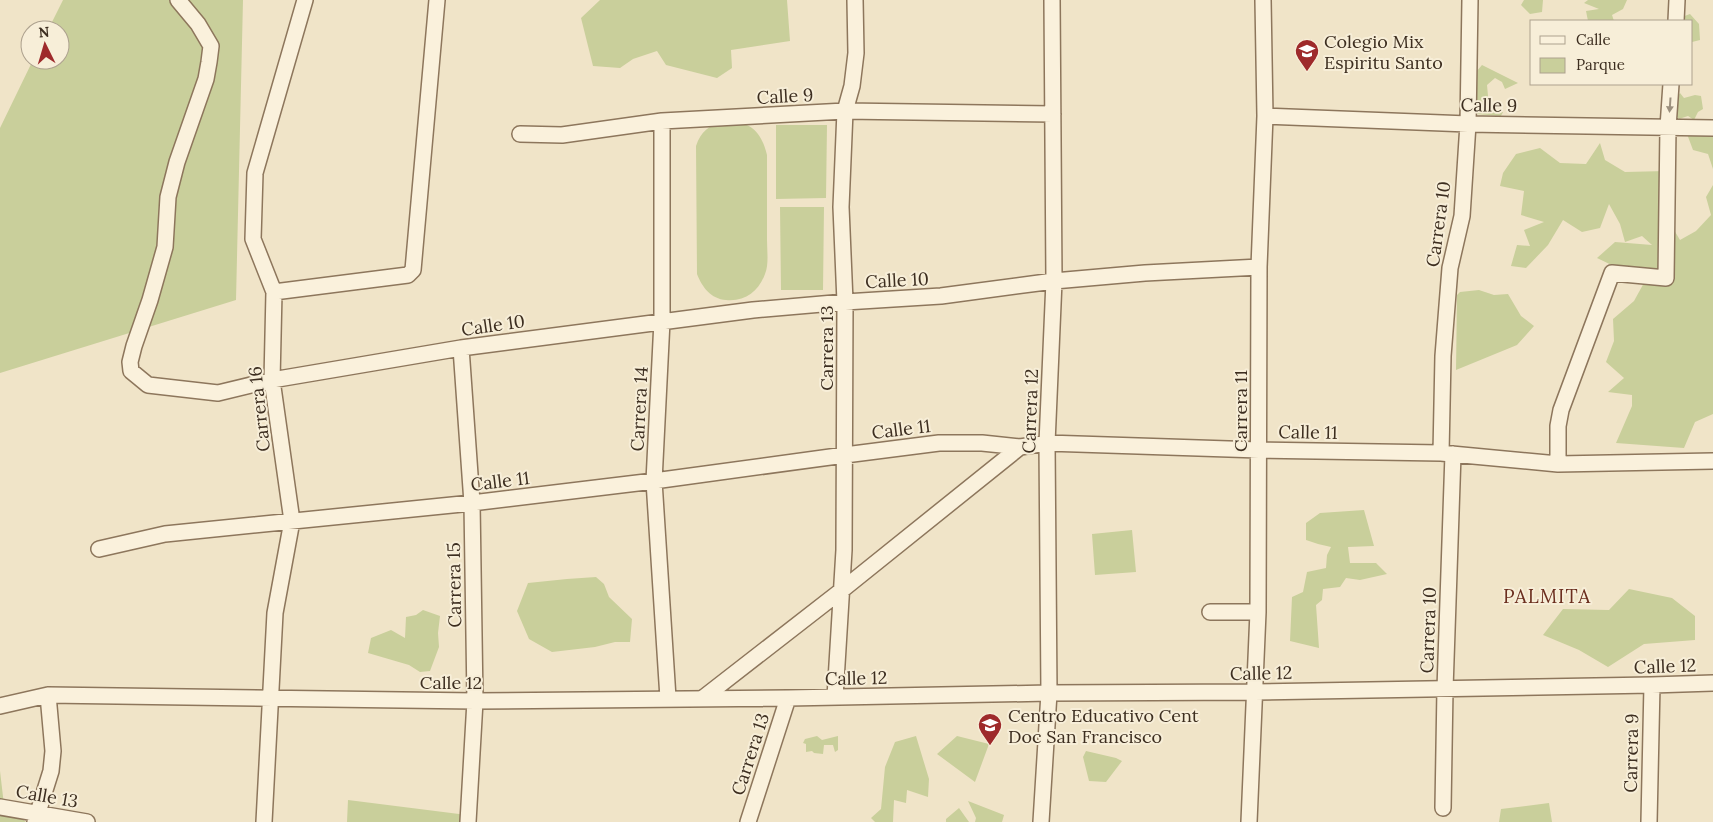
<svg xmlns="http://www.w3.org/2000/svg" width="1713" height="822" font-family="Lora,serif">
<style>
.green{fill:#c9cf9b}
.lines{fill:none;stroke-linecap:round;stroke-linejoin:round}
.minor-casing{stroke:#8d765c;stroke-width:18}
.minor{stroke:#faf1dc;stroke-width:15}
.oneway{fill:#9c907e}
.labels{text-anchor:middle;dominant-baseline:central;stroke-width:4;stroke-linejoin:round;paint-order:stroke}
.poi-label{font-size:18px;fill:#3d2e20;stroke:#f7eed8;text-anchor:start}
.street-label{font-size:18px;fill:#3d2e20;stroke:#f7eed8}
.neighbourhood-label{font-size:19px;letter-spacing:1px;fill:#6b2e1e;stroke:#f7eed8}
</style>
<rect width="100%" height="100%" fill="#f0e4c8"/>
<!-- green -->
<path class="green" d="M63,0h180l-7,300 -236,73v-245l33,-68h27v-30h-12z
M600,0h187l3,41 -59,9 1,18 -15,10 -51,-13 -9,-14 -24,8 -13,9 -27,-2 -12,-48z
M1524,0h19l-1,12 -12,2 -9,-9z
M1588,0h39l-4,9 -11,6 2,6h-26l-2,-10 13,-2 -15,-6z
M1690,14l9,10 1,16 -8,2v-21h-14l1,-3z
M1482,65l36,18 -13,6 -3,-7 -7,-4 -8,7 2,22 14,5 -2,4 -25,-2v-42z
M1680,93l4,5 11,-3 6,1 2,13 -5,3 -4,8 -6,-4 -9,3 -4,-4 1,-15z
M723,120c25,1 38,9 44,35 0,28 0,56 0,85 0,11 2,24 -2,34 -6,17 -20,28 -39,26 -15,-1 -24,-13 -29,-26l-1,-128c5,-15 13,-20 27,-26z
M776,125h51l-1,73 -50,1z
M1687,134h26v35l-5,-15 -15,-4z
M1600,143l5,17 20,12 41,-1 5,54 9,15 16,-9 15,-16 -5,-18 7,-12v229l-18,8 -11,26 -68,-5 16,-37v-11l-24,-3 16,-14 -18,-16 8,-21 -1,-22 21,-18 11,-20 -48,-23 18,-16 37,3 -10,-9 -17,6 -5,-18 -11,-20 -9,24 -18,4 -19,-12 -15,25 -22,23 -15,-2 6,-21 13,1 -6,-16 20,-8 -23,-7 3,-24 -24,-5 3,-13 13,-19 24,-6 20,15 26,1z
M780,207h44l-1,83h-42z
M1479,290l15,5 14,-1 13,22 13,10 -17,19 -61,25 1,-75 3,-3z
M1364,510l10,36 -26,1 2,16h26l11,11 -27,6 -14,-2 -6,9 -17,2 -1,11 -6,5 3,43 -29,-7 2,-44 11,-5 4,-20 19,-4 1,-13 4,-8 -13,-3 -12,-4v-17l14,-10z
M1132,530l4,42 -41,3 -3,-41z
M596,577l8,7 5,13 23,22 -2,23h-15l-20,5 -43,5 -23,-13 -12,-28 11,-28 39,-4z
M1629,589l43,9 23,18v24l-51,4 -36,23 -29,-17 -36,-15 20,-26 46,1z
M423,610l17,6 -2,17 1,14 -9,24 -10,1 -11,-7 -41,-12 3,-15 20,-8 14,8 1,-21 10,-2z
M817,736l5,4 16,-4v14l-3,2 -2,-7h-9l-1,9 -9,-1 -2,-2 -6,1v-8l-3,-1 2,-4z
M916,736l13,43 -1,18 -21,-7 -1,13 -12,-3 -1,22h-18l-4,-4 10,-9 4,-42 10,-25z
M957,736l32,8 -14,38 -38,-28z
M1086,751l30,7 6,3 -16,21 -17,-1 -6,-24z
M0,771l4,34 22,17h-26z
M348,800l119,15 -1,7h-119z
M968,801l36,14 -2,7h-27l1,-4z
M1549,803l3,19h-53l2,-13z
M959,808l10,14h-23v-3z"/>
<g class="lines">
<!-- minor casing -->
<g class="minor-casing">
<path id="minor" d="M178,0l20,24 13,22 -2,16 -3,17 -29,83 -9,35 -3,50 -15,53 -16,46 -4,16 1,9 17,14 70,8 54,-13 189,-32 292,-38 92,-8 96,-6 113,-15 91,-8 114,-6
M1676,21l1,-21
M1265,116l203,8 245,4
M662,121v200l-8,160 14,217
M520,134l42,1 100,-14 183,-10 208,3
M274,292l134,-17 5,-5 24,-270
M461,348l11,155 3,198 -7,121
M1441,453l2,-97 7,-88 12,-52 6,-92 2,-124
M1558,464v-38l3,-16 51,-137 54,5 2,-151 3,-43
M99,549l66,-15 307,-31 182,-22 191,-26 94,-12h43l38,4 27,-4 212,7 182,3 117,11 155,-3
M1210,612h48
M835,697l9,-147 1,-248 -4,-95 4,-96 7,-25 4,-33 -1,-53
M703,698l139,-108 178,-143
M0,706l48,-11 427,6 313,-3 261,-5 206,-1 397,-7 61,-2
M0,807l87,15
M1443,808l2,-119 8,-235
M35,822l16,-51 2,-20 -5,-56
M264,822l11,-209 17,-92 -20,-141 2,-88 -21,-53 2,-66 50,-173
M748,822l40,-124
M1041,822l8,-129 -2,-250 7,-162 -2,-281
M1249,822l9,-210 1,-345 6,-151 -2,-116
M1649,822l3,-137"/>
</g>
<!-- minor -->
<use href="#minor" class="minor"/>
</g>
<!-- one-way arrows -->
<defs><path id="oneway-solid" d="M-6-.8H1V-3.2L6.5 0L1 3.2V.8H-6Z" transform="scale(1.25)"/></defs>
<use class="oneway" href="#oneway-solid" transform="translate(1670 105) rotate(94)"/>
<!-- icons -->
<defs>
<g id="school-pin" transform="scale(1.25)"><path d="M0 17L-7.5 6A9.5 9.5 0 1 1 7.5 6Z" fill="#9e2a2b" stroke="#f7eed8"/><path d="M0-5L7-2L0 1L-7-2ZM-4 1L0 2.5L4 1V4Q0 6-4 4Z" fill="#fff"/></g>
</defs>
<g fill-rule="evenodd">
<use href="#school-pin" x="1307" y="51"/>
<use href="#school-pin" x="990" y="725"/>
</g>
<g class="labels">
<!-- poi labels -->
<g class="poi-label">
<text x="1324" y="41">Colegio Mix<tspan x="1324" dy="21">Espiritu Santo</tspan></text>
<text x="1008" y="715">Centro Educativo Cent<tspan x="1008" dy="21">Doc San Francisco</tspan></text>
</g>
<!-- street labels -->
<g class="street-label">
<text transform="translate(785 96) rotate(-3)">Calle 9</text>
<text transform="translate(1489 105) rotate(1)">Calle 9</text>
<text transform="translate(1438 224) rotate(-82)">Carrera 10</text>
<text transform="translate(897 280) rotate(-3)">Calle 10</text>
<text transform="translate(493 325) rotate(-8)">Calle 10</text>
<text transform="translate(826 348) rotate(-90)">Carrera 13</text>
<text transform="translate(259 409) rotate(-96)">Carrera 16</text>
<text transform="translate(639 409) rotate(-87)">Carrera 14</text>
<text transform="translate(1030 411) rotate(-88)">Carrera 12</text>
<text transform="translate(1240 411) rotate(-90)">Carrera 11</text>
<text transform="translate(901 429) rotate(-7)">Calle 11</text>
<text transform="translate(1308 432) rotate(1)">Calle 11</text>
<text transform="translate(500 481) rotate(-7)">Calle 11</text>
<text transform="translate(454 585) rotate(-91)">Carrera 15</text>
<text transform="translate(1428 630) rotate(-88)">Carrera 10</text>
<text transform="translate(1665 666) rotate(-2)">Calle 12</text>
<text transform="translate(1261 673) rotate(-1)">Calle 12</text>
<text transform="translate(856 678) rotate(-1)">Calle 12</text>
<text x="451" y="682">Calle 12</text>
<text transform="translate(1631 753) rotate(-89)">Carrera 9</text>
<text transform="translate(750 754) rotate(-72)">Carrera 13</text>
<text transform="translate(47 796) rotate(10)">Calle 13</text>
</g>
<!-- neighbourhood labels -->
<g class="neighbourhood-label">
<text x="1547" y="596">PALMITA</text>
</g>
</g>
<!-- legend -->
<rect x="1530" y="20" width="162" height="65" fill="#f7eed8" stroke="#ada18e"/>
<rect x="1540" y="36" width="25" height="8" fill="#faf1dc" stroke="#ada18e"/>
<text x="1576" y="45" font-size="15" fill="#3d2e20">Calle</text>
<rect x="1540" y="58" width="25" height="15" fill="#c9cf9b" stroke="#ada18e"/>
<text x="1576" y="70" font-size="15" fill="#3d2e20">Parque</text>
<!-- north arrow -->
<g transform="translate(45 45) rotate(355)"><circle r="24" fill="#f7eed8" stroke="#ada18e"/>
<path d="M0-4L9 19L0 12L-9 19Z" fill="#9e2a2b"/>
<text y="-8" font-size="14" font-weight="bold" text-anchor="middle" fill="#3d2e20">N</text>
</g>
</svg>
